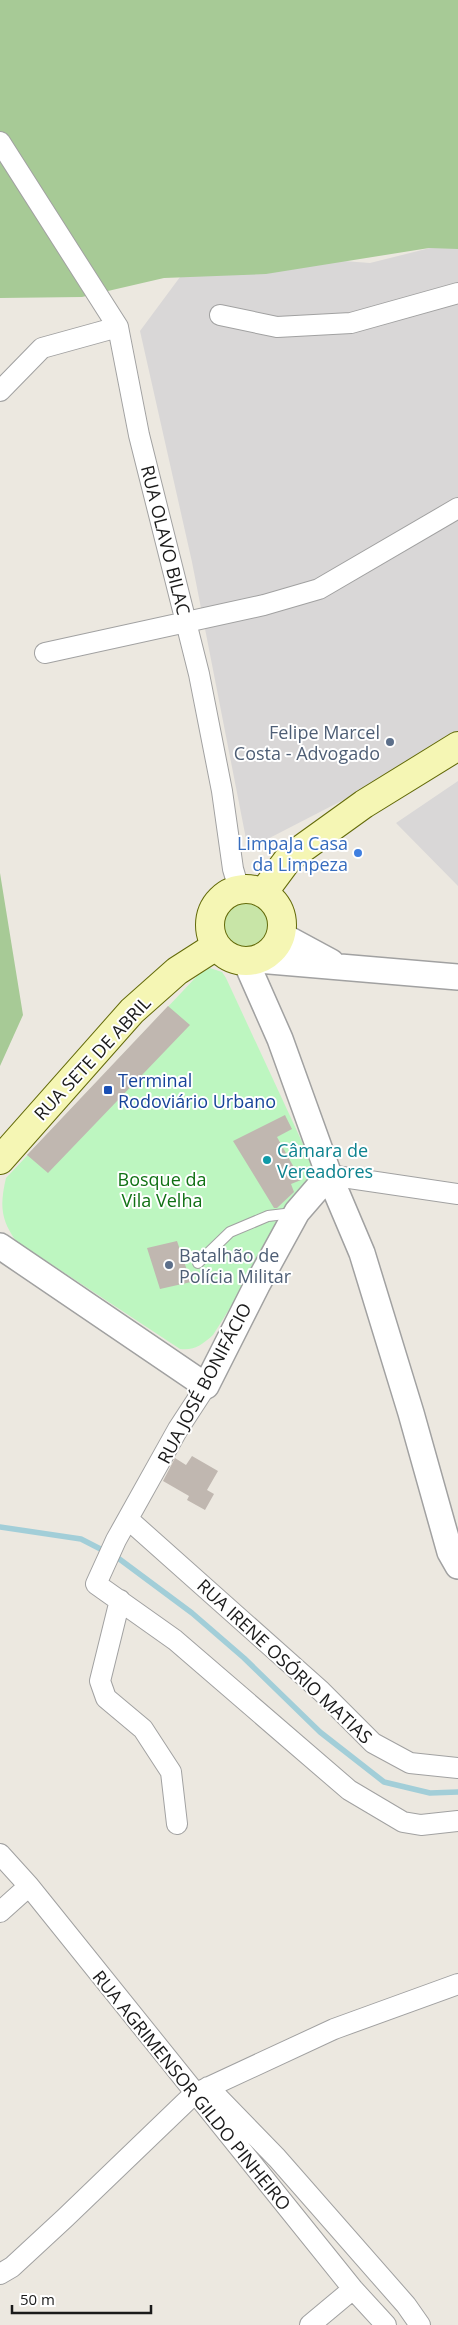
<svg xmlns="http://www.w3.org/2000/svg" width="458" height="2325" font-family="'Open Sans',sans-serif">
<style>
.residential{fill:#d9d7d7}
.grass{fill:#c8e5a7}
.forest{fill:#a7ca96}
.park{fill:#bdf6c0}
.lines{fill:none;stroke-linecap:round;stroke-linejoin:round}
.stream{stroke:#a2ced8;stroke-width:5.5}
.building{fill:#c0b7b0}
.service-casing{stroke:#a1a1a1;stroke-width:12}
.minor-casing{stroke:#a1a1a1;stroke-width:22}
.tertiary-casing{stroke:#a1a1a1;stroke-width:28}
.secondary-casing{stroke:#636a09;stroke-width:30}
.service{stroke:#fff;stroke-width:10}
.minor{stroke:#fff;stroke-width:20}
.tertiary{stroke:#fff;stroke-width:25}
.secondary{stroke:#f5f6b4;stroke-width:28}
.service-dot{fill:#5c6f8a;stroke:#fff;stroke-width:2}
.shop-dot{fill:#3f7fe0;stroke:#fff;stroke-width:2}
.transit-dot{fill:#1a4fb4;stroke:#fff;stroke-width:2}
.culture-dot{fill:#0f9aa8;stroke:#fff;stroke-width:2}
.labels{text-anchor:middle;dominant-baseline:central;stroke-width:4;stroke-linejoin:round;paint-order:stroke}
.street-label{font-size:18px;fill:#1a1a1a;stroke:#fff}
.service-label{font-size:18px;fill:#4e5e75;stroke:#fff;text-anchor:end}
.shop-label{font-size:18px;fill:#366cbe;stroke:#fff;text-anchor:end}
.transit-label{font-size:18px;fill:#164399;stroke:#fff;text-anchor:start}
.culture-label{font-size:18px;fill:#0d838f;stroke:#fff;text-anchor:start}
.park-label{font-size:18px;fill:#107114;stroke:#fff}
</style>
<rect width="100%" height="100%" fill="#ece8e0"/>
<!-- residential -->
<path class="residential" d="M458,241v490l-45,33 -165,85 -56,-287 -52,-231 60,-81 170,13z
M458,781v105l-62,-63z"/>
<!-- grass -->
<path class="grass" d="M222 925a24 24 0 1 1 48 0a24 24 0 1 1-48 0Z"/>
<!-- forest -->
<path class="forest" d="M0,0h458v249l-29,-1 -163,26 -102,4 -82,19 -82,1z
M0,873l23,142 -23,51z"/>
<!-- park -->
<path class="park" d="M210,968l12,4 4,6 90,194 -103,163c-10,9 -19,16 -33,14l-164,-108c-16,-22 -16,-37 -10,-63l192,-203z"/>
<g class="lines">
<!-- stream -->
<path class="stream" d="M0,1527l81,12 37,19 74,55 52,45 76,74 64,50 46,11 28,-1"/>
</g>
<!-- building -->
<path class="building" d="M168,1006l22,19 -142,148 -21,-18z
M285,1115l7,14 -15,8 24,43 -10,4 3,8 -17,16h-3l-41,-67z
M177,1241l14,41 -31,7 -13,-41z
M192,1456l26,15 -11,19 7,4 -9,16 -18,-10 2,-4 -26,-15 12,-23 11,7z"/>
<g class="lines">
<!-- service casing -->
<g class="service-casing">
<path id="service" d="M198,1263l32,-31 38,-16 25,-3"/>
</g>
<!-- minor casing -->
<g class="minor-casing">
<path id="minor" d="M0,142l118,185 21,108 60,239 23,117 11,78 6,20
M220,315l57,12 74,-4 107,-30
M0,391l42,-43 76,-21
M45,653l219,-48 55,-16 139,-81
M329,1175l129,19
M206,1386l-28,43 -62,111 -20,44 79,56 174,150 54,32 18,3 37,-4
M129,1520l192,171 52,52 37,20 48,5
M120,1600l-20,81 6,17 37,31 28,43 6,52
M0,1854l29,32 324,403 33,36
M0,1912l29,-26
M208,2087l69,71 129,147 14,20
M0,2274l12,-7 53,-49 129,-124 140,-65 124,-45
M310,2325l43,-36"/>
</g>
<!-- tertiary casing -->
<g class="tertiary-casing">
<path id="tertiary" d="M281,935l50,27
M258,960l200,17
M246,962l34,77 49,136 33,78 49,160 39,139 8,14
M0,1246l206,140 51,-101 40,-73 32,-37"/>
</g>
<!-- secondary casing -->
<g class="secondary-casing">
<path id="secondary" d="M210 925a36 36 0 1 1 72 0a36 36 0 1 1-72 0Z
M263,893l26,-35 75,-54 94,-58
M0,1160l132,-149 45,-40 39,-25"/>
</g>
<!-- service -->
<use href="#service" class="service"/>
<!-- minor -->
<use href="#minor" class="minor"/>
<!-- tertiary -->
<use href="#tertiary" class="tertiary"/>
<!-- secondary -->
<use href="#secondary" class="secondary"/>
</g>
<!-- markers -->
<g class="service-dot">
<circle cx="390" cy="742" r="5"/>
<circle cx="169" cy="1265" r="5"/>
</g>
<circle class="shop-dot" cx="358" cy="853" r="5"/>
<rect class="transit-dot" x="103" y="1085" width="10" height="10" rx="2.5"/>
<circle class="culture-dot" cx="267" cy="1160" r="5"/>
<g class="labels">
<!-- street labels -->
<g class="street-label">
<text transform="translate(166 540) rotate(76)">RUA OLAVO BILAC</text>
<text transform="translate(92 1058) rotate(-47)">RUA SETE DE ABRIL</text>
<text transform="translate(204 1383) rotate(-62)">RUA JOSÉ BONIFÁCIO</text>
<text transform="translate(285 1661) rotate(43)">RUA IRENE OSÓRIO MATIAS</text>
<text transform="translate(192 2090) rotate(51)">RUA AGRIMENSOR GILDO PINHEIRO</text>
</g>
<!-- service labels -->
<g class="service-label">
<text x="380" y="732">Felipe Marcel<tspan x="380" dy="21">Costa - Advogado</tspan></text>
<text x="179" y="1255" text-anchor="start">Batalhão de<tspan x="179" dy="21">Polícia Militar</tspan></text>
</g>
<!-- shop labels -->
<g class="shop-label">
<text x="348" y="843">LimpaJa Casa<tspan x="348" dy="21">da Limpeza</tspan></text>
</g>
<!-- transit labels -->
<g class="transit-label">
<text x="118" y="1080">Terminal<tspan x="118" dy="21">Rodoviário Urbano</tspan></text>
</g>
<!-- culture labels -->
<g class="culture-label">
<text x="277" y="1150">Câmara de<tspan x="277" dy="21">Vereadores</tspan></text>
</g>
<!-- park labels -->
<g class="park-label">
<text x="162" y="1179">Bosque da<tspan x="162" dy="21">Vila Velha</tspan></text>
</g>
</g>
<!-- scale -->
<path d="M12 2305v8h139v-8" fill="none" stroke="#1a1a1a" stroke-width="2.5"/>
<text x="20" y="2305" font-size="15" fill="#1a1a1a" stroke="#ffffff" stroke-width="4" paint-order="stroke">50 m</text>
</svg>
